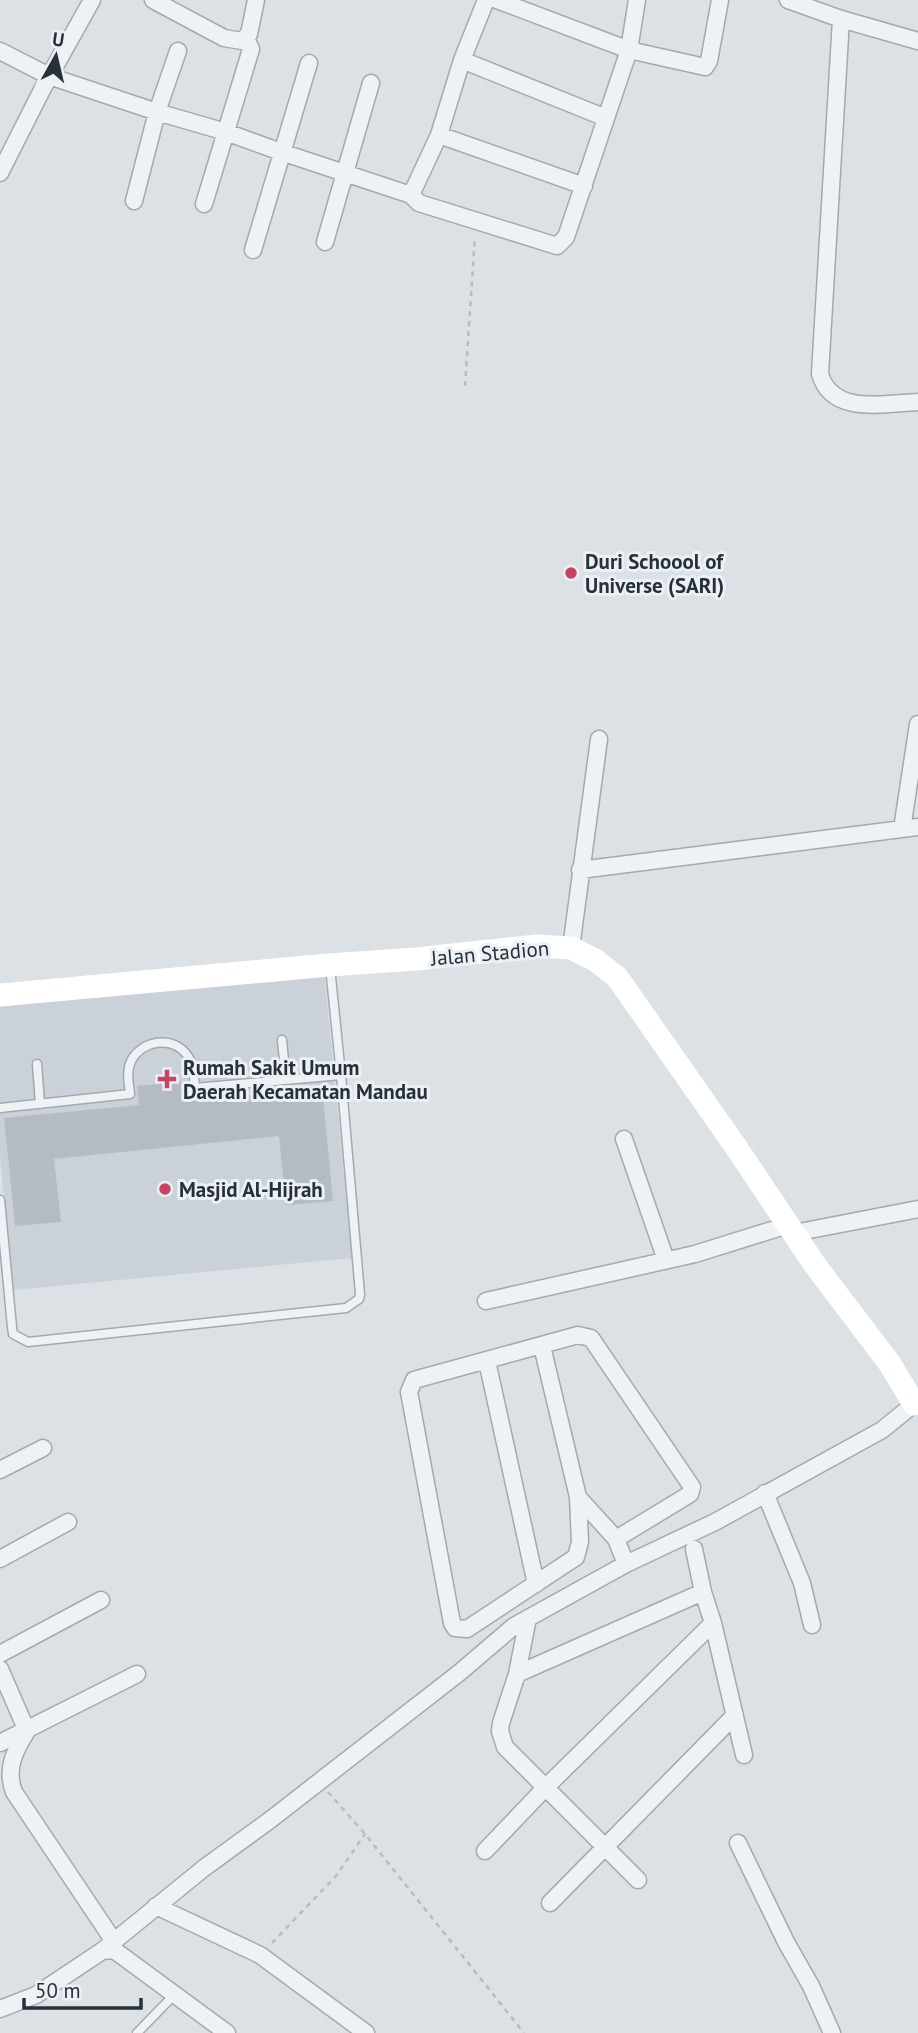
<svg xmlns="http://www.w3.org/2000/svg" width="918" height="2033" font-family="'PT Sans',sans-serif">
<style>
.built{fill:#cbd1d8}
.building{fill:#b4bbc3}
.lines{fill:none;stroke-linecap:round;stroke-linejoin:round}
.lane-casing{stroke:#a2a9b0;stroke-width:11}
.street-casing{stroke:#a2a9b0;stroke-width:19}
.path{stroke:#b7bcc1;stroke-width:2.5;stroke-dasharray:5 5;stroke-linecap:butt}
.lane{stroke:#eff2f5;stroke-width:8}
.street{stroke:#eff2f5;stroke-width:16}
.secondary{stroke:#fff;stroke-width:23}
.poi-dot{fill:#c94366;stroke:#ecf0f4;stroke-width:2.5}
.labels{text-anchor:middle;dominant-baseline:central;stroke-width:6;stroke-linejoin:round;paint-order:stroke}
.poi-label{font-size:21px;font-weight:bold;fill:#27313c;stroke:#ecf0f4;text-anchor:start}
.street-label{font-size:21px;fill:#27313c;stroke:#ecf0f4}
</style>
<rect width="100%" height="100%" fill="#dce1e6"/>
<!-- built -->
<path class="built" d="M324,971l28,287 -339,32 -13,-133v-155z"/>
<!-- building -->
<path class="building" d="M188,1081l1,20 133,-13 11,113 -47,4 -7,-69 -225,23 7,63 -46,4 -11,-108 135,-13 -2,-19z"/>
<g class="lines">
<!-- lane casing -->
<g class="lane-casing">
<path id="lane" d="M282,1040l4,40
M37,1064l3,40
M0,1108l130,-14c-1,-11 -4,-22 1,-33 12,-23 47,-26 59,-1 4,8 4,20 5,28l146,-13 -11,-108
M0,1200l12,127 1,7 15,8 318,-34 13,-9 1,-5 -19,-219
M137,2033l38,-39"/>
</g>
<!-- street casing -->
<g class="street-casing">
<path id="street" d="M153,0l71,38 18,3 7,-7 7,-34
M486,0l-24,60 -23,75 -28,60 8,8 138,43 9,-9 63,-187 76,17 4,-6 11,-61
M497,0l132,50 8,-50
M788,0l53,19 77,22
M841,19l-21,355c12,42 65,29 98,28
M0,51l49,25 108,36 69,20 55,20 130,43
M462,60l144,58
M439,135l145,51
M0,173l44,-87 48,-86
M134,201l23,-89 21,-61
M204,204l44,-145 3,-10 -5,-10
M325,242l46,-159
M253,250l56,-187
M902,829l16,-105
M580,870l338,-43
M571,948l28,-209
M624,1139l42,121
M794,1233l124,-24
M486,1301l209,-47 93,-29
M542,1346l36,151 38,42 10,25
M487,1361l49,223
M0,1470l43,-22
M765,1493l37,90 10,42
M578,1497l2,45 -4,15 -109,72 -12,-1 -3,-5 -43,-231 5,-12 164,-45 13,3 101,149 -2,7 -74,45
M694,1549l9,43
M0,1559l68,-37
M528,1618l-11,56 -16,49 -1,8 5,16 133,133
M0,1654l101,-54
M0,1669l27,62
M517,1674l186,-82 10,31 31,132
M27,1731c-12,19 -22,38 -13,61l99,148
M0,1743l137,-69
M738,1843l48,99 25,44 21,47
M485,1851l60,-63 168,-165
M550,1903l185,-188
M156,1906l104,49 106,78
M102,1951l12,-1 113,83
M0,2009l36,-14 66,-44 102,-83 66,-48 189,-147 55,-47 112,-62 89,-42 167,-92 32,-26"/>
</g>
<!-- path -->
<path class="path" d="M465,386l10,-150
M328,1792l37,42 159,199
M272,1943l64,-67 29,-42"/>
<!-- lane -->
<use href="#lane" class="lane"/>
<!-- street -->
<use href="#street" class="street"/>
<!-- secondary -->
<path class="secondary" d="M0,995l329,-30 87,-6 121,-13 34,2 24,12 22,17 119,170 79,118 75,99 24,40 4,-1"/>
</g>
<!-- markers -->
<g class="poi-dot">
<circle cx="571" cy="573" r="7"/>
<path d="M163.5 1068.5h7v7h7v7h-7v7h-7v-7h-7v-7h7z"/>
<circle cx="165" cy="1189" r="7"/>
</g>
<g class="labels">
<!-- poi labels -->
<g class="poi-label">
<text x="585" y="561">Duri Schoool of<tspan x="585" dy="24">Universe (SARI)</tspan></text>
<text x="183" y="1067">Rumah Sakit Umum<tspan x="183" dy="24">Daerah Kecamatan Mandau</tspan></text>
<text x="179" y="1189">Masjid Al-Hijrah</text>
</g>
<!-- street labels -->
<g class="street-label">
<text transform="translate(490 953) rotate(-5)">Jalan Stadion</text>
</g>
</g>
<!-- north arrow -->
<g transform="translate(56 56) rotate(8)" stroke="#ecf0f4" stroke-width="5" paint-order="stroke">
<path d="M0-5L12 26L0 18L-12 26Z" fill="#27313c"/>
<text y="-10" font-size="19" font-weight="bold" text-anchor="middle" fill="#27313c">U</text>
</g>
<!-- scale -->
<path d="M24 1998v10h117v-10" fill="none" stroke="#27313c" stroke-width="3.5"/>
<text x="35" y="1998" font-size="21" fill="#27313c" stroke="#ecf0f4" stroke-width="5" paint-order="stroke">50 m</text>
</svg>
